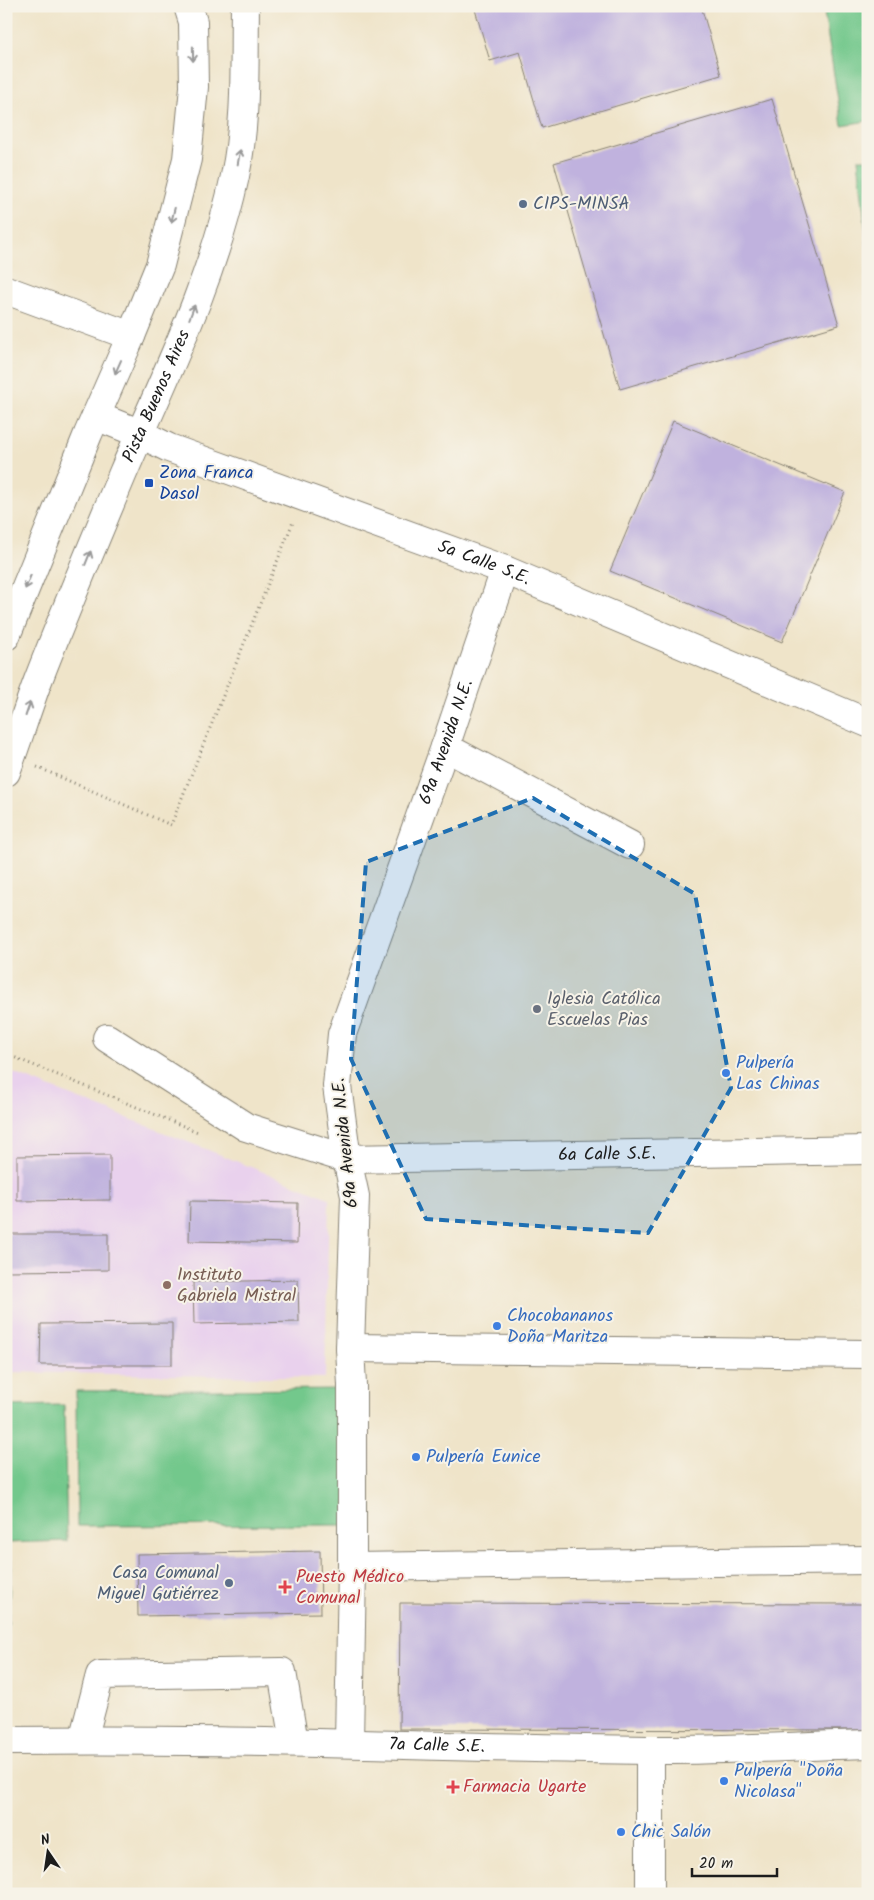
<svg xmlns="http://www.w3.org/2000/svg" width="874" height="1900" font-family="Kalam,sans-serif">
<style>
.built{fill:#e9d1ed}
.green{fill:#73c88c;stroke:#487254}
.building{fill:#c0b2de}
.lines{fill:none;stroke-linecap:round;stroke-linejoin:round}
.minor-casing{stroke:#868072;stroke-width:30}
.major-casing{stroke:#868072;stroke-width:30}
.path{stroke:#868072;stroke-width:3;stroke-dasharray:1 4;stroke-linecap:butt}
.minor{stroke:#fff;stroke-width:28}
.major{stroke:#fff;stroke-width:28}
.oneway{stroke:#999}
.marked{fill:#1f6fb2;fill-opacity:0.2;stroke:#1f6fb2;stroke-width:4;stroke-dasharray:10 6;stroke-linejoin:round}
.service-dot{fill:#5c6f8a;stroke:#f7f3e8;stroke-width:2}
.transit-dot{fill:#1a4fb4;stroke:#f7f3e8;stroke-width:2}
.worship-dot{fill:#6b7280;stroke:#f7f3e8;stroke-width:2}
.shop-dot{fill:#3f7fe0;stroke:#f7f3e8;stroke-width:2}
.education-dot{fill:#8d6e63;stroke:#f7f3e8;stroke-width:2}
.health-dot{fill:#e0444e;stroke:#f7f3e8;stroke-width:2}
.labels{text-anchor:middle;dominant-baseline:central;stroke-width:4;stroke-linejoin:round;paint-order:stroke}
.service-label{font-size:18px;fill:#4e5e75;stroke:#f7f3e8;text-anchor:start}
.street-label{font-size:18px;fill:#1c1c1c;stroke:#f7f3e8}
.transit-label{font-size:18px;fill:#164399;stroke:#f7f3e8;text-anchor:start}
.worship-label{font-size:18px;fill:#5b616d;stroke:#f7f3e8;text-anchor:start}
.shop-label{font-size:18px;fill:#366cbe;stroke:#f7f3e8;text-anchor:start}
.education-label{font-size:18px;fill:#785e54;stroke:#f7f3e8;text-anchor:start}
.health-label{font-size:18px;fill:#be3a42;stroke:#f7f3e8;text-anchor:start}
</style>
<rect width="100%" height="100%" fill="#f7f3e8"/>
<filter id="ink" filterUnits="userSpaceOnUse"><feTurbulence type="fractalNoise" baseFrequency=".02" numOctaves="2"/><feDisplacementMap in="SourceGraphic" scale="10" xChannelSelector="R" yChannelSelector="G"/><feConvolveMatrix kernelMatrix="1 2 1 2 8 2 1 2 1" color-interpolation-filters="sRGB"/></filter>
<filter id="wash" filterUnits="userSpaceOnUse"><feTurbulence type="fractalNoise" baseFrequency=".0096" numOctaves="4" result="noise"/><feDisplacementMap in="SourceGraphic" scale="20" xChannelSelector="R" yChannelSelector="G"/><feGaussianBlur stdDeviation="1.12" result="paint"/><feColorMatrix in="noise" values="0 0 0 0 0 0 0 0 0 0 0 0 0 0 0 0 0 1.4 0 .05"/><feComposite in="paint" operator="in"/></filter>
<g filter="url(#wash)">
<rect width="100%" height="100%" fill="#efe4c9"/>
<!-- built -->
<path class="built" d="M6,1070l323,128 -4,180 -319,-6z"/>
<!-- green -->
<path class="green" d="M823,6h45v115l-26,4z
M858,159h10v93z
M345,1389l1,136 -269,1 -1,-135z
M64,1405l3,136 -61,2v-137z
M6,1559l5,1 -5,110z"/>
<g id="blocks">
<!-- building -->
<path class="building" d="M474,6h227l20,69 -179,53 -22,-76 -30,9z
M772,99l67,226 -219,64 -66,-226z
M673,421l172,71 -63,150 -172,-71z
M110,1155v45l-93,1v-45z
M190,1201l108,2 -1,40 -108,-2z
M6,1234h102v36l-102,1z
M298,1280l1,42 -105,2 -1,-42z
M172,1323v42h-132l1,-41z
M320,1551l1,62 -183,3 -1,-62z
M400,1603l468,1v126l-469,-1z"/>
</g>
</g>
<g filter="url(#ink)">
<use href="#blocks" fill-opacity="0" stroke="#868072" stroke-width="1"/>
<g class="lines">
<!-- minor casing -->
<g class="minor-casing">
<g id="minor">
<path d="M6,290l125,46"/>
<path id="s1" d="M96,416l45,18 28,14 336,122 363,153"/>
<path d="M445,747l185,98"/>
<path id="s2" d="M107,1038l139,89 101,32 521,-9"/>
<path d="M350,1348l518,6"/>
<path d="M352,1567l516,-7"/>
<path d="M83,1740l17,-65 182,-3 12,70"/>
<path id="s3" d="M6,1741c214,-3 427,6 641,9 73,1 147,-4 221,-6"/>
<path id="s4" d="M349,1743l3,-176v-182l-2,-37 5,-152 -8,-37 -10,-73 5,-52 103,-287 60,-177"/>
<path d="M650,1750v144"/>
</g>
</g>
<!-- major casing -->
<g class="major-casing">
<g id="major">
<path d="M6,636l82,-202 43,-98 29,-71 27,-106 7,-72 -1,-65 -5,-16"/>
<path id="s5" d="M6,772c11,-30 20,-59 31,-89 27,-70 57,-141 86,-210 42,-97 90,-193 112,-297 12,-56 9,-113 10,-170"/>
</g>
</g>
<!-- path -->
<path class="path" d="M37,767l134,58 122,-303
M6,1054l192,78"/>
<!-- minor -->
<use href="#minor" class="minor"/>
<!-- major -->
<use href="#major" class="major"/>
</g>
<!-- one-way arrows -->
<defs><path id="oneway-shaft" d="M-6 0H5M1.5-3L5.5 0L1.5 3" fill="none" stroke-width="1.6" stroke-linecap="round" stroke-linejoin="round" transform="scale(1.25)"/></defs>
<g class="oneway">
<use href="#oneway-shaft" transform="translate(193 54) rotate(89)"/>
<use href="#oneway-shaft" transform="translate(239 157) rotate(-80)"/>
<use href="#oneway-shaft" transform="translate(173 215) rotate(104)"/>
<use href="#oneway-shaft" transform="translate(192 312) rotate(-69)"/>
<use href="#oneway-shaft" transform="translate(118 367) rotate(114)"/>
<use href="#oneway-shaft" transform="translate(88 558) rotate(-68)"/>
<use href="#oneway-shaft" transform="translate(28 582) rotate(112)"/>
<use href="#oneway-shaft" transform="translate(28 709) rotate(-71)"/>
</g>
</g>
<!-- marked area -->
<path class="marked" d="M533,798l162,96 36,194 -83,145 -222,-14 -75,-160 15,-197z"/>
<!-- markers -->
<g class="service-dot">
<circle cx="523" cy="204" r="5"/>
<circle cx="229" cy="1583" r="5"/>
</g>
<rect class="transit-dot" x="144" y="478" width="10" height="10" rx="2.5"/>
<circle class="worship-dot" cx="537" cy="1009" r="5"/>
<g class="shop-dot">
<circle cx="726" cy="1073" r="5"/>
<circle cx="497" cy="1326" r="5"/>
<circle cx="416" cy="1457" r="5"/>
<circle cx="724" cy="1781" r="5"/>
<circle cx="621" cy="1832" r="5"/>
</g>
<circle class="education-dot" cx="167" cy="1285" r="5"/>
<g class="health-dot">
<path d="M282.5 1579.5h5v5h5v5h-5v5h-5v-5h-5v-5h5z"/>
<path d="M450.5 1779.5h5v5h5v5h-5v5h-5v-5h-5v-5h5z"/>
</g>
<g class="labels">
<!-- service labels -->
<g class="service-label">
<text x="533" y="204">CIPS-MINSA</text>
<text x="219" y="1573" text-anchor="end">Casa Comunal<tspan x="219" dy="21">Miguel Gutiérrez</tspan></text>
</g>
<!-- street labels -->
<g class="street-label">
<text stroke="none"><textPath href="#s5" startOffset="405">Pista Buenos Aires</textPath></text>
<text stroke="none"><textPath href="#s1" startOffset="415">5a Calle S.E.</textPath></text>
<text stroke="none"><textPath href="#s4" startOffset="1021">69a Avenida N.E.</textPath></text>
<text transform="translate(346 1143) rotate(-96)">69a Avenida N.E.</text>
<text stroke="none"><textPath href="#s2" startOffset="531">6a Calle S.E.</textPath></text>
<text stroke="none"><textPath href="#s3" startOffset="431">7a Calle S.E.</textPath></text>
</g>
<!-- transit labels -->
<g class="transit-label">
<text x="159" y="473">Zona Franca<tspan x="159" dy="21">Dasol</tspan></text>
</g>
<!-- worship labels -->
<g class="worship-label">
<text x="547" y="999">Iglesia Católica<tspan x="547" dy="21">Escuelas Pias</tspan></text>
</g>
<!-- shop labels -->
<g class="shop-label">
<text x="736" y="1063">Pulpería<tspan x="736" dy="21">Las Chinas</tspan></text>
<text x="507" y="1316">Chocobananos<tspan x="507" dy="21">Doña Maritza</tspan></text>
<text x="426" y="1457">Pulpería Eunice</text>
<text x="734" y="1771">Pulpería "Doña<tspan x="734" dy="21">Nicolasa"</tspan></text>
<text x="631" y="1832">Chic Salón</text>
</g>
<!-- education labels -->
<g class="education-label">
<text x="177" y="1275">Instituto<tspan x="177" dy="21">Gabriela Mistral</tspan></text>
</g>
<!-- health labels -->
<g class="health-label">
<text x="296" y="1577">Puesto Médico<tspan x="296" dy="21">Comunal</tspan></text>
<text x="463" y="1787">Farmacia Ugarte</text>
</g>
</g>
<!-- margin -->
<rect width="874" height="1900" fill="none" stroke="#f7f3e8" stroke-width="25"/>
<!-- north arrow -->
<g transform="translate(48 1852) rotate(347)" stroke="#f7f3e8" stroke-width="4" paint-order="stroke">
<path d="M0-4L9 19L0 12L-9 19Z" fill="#1c1c1c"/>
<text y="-8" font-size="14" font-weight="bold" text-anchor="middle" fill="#1c1c1c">N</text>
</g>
<!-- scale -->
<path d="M692 1868v8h85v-8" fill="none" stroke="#1c1c1c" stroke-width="2.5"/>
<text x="699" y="1868" font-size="15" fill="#1c1c1c" stroke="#f7f3e8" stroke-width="4" paint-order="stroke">20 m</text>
</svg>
